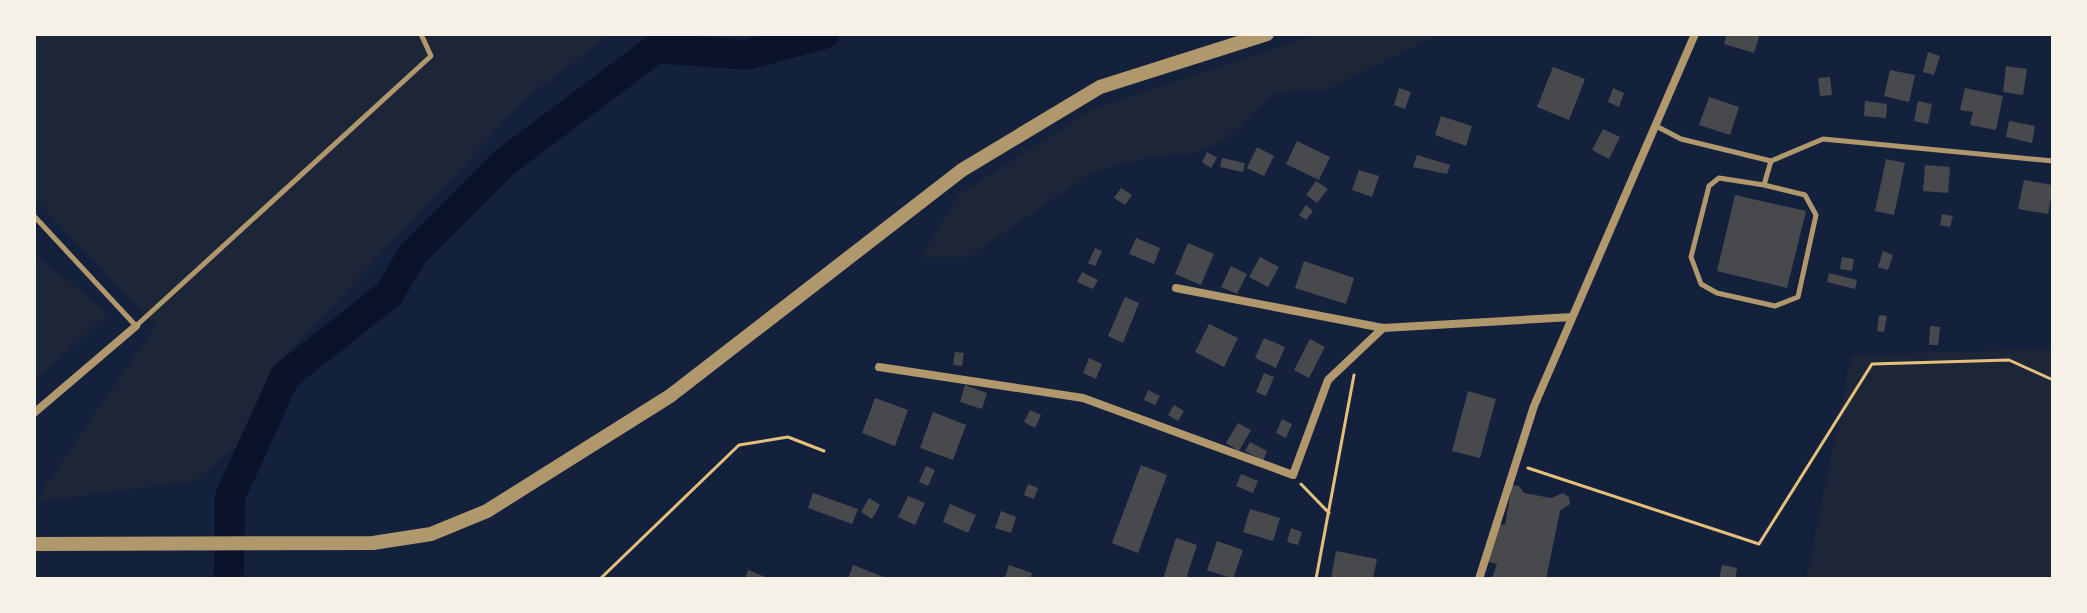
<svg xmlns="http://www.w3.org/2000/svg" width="2087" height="613" font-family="Overpass,sans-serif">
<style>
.green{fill:#1d2539}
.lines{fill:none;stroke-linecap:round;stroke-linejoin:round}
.river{stroke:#0b132b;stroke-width:30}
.building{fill:#48494c}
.path{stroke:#e5c07b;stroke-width:3}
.service{stroke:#b1986c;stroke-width:5}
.minor{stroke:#b1986c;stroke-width:8}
.tertiary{stroke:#b1986c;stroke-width:14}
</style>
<rect width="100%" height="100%" fill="#14213d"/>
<!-- green -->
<path class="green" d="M34,34h576l-83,64 -249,266 -43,84 -41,33 -160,21 121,-176 -121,-128z
M1318,34h122l-113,56 -53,3 -51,48 -28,12 -50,5 -56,16 -120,83h-48l37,-62 134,-86z
M34,254l74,59 -74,71z
M2053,349v230h-247l45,-224z"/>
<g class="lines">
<!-- river -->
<path class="river" d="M229,579l1,-82 55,-121 104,-82 24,-40 92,-92 152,-114 89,7 78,-21"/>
</g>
<!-- building -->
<path class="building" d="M1727,34h33l-6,19 -30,-9z
M1928,52l12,4 -6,19 -11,-3z
M2006,66l21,3 -4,26 -20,-3z
M1553,67l32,12 -16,41 -32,-13z
M1890,70l25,5 -6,27 -25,-6z
M1830,77l2,18 -12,1 -2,-18z
M1399,88l12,4 -6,17 -11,-4z
M1613,88l11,5 -5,14 -11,-5z
M1965,88l38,8 -7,34 -26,-5 3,-13 -13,-2z
M1709,97l30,10 -9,28 -31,-10z
M1865,101l22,3 -1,14 -22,-2z
M1918,101l14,3 -4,20 -14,-3z
M1441,116l31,10 -6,20 -31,-11z
M2009,121l26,5 -3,17 -26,-6z
M1603,129l17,8 -11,22 -17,-9z
M1297,141l33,16 -11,23 -33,-16z
M1257,147l17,9 -10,20 -17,-8z
M1207,152l10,6 -6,10 -9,-6z
M1417,155l33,10 -3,9 -34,-7z
M1222,158l23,5 -2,9 -23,-5z
M1886,159l19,4 -11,52 -19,-4z
M1925,165l25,2 -2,26 -25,-2z
M1359,170l20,6 -7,21 -20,-7z
M2024,180l29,5 -5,29 -30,-5z
M1316,181l12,8 -11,14 -11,-8z
M1121,188l11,7 -7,10 -11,-7z
M1735,195l71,16 -19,77 -70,-17z
M1306,205l7,6 -7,9 -7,-5z
M1942,214l11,2 -3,11 -10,-2z
M1136,238l24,10 -6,16 -25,-10z
M1188,243l26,11 -13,31 -26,-11z
M1095,248l7,3 -7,15 -7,-3z
M1883,251l10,4 -5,15 -10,-3z
M1260,257l19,10 -11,20 -19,-10z
M1842,257l12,2 -2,12 -12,-2z
M1304,261l50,17 -8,26 -51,-16z
M1231,266l16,8 -10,20 -16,-7z
M1082,272l16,8 -5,9 -16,-7z
M1829,273l28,7 -2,9 -28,-7z
M1125,297l14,6 -16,40 -15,-7z
M1879,315l8,1 -3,16 -7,-1z
M1209,324l29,14 -14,29 -29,-15z
M1930,326l10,1 -2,18h-9z
M1264,338l21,9 -9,21 -21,-10z
M1310,339l15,8 -16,31 -15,-8z
M955,352l9,1 -2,13 -9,-1z
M1089,358l13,6 -6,15 -13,-6z
M1264,373l10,4 -8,19 -10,-4z
M965,385l22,8 -5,16 -22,-7z
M1148,390l12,6 -5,9 -11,-5z
M1468,391l28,8 -16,59 -28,-7z
M875,398l33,12 -13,36 -33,-13z
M1174,405l10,6 -6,10 -10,-6z
M1030,410l11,5 -6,13 -11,-6z
M933,412l33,13 -13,35 -33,-12z
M1282,419l10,5 -6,14 -10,-5z
M1238,423l13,7 -12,21 -13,-8z
M1250,442l17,9 -4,10 -18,-10z
M1141,465l26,10 -29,78 -26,-10z
M926,466l9,4 -7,16 -9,-4z
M1241,474l17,7 -5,12 -17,-7z
M1028,484l10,4 -4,11 -10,-4z
M1512,485l7,1 5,7 27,5 12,-5 6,4 1,7 -10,7 -14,68h-54l5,-15 -8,-2 7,-38 9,1z
M813,493l45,16 -6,15 -44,-16z
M908,496l17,7 -10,22 -17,-8z
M869,498l11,7 -8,14 -11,-7z
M950,504l26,11 -8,18 -25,-11z
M1250,509l30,9 -7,23 -30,-9z
M1001,511l15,6 -5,16 -16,-5z
M1291,528l11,4 -4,13 -11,-3z
M1176,538l21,7 -11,34h-23z
M1217,541l26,9 -10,29 -26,-9z
M1336,551l41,8 -4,20h-42z
M853,565l36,14h-41z
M1009,565l23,8 -2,6 -25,-2z
M1722,565l15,3 -2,11h-16z
M748,570l22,9h-25z"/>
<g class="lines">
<!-- path -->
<path class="path" d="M1528,468l231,76 113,-180 137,-4 44,20
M1301,484l28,29
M600,579l139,-134 49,-8 36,14
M1316,579l38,-204"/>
<!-- service -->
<path class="service" d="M1656,126l25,13 90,22 -7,24 -45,-7 -10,8 -18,71 10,27 16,9 58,13 23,-9 18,-82 -11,-20 -41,-10
M1771,161l52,-22 230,22
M34,216l102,110 295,-270 -10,-22"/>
<!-- minor -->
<path class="minor" d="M1176,288l207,40 189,-11
M879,367l204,31 210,77 35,-95 55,-52
M34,413l102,-87
M1479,579l55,-173 161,-372"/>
<!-- tertiary -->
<path class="tertiary" d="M34,544l339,-1 58,-9 56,-23 183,-115 292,-226 138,-83 167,-53"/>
</g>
<!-- border -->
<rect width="2087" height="613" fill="none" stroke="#f6f1e7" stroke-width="72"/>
</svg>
